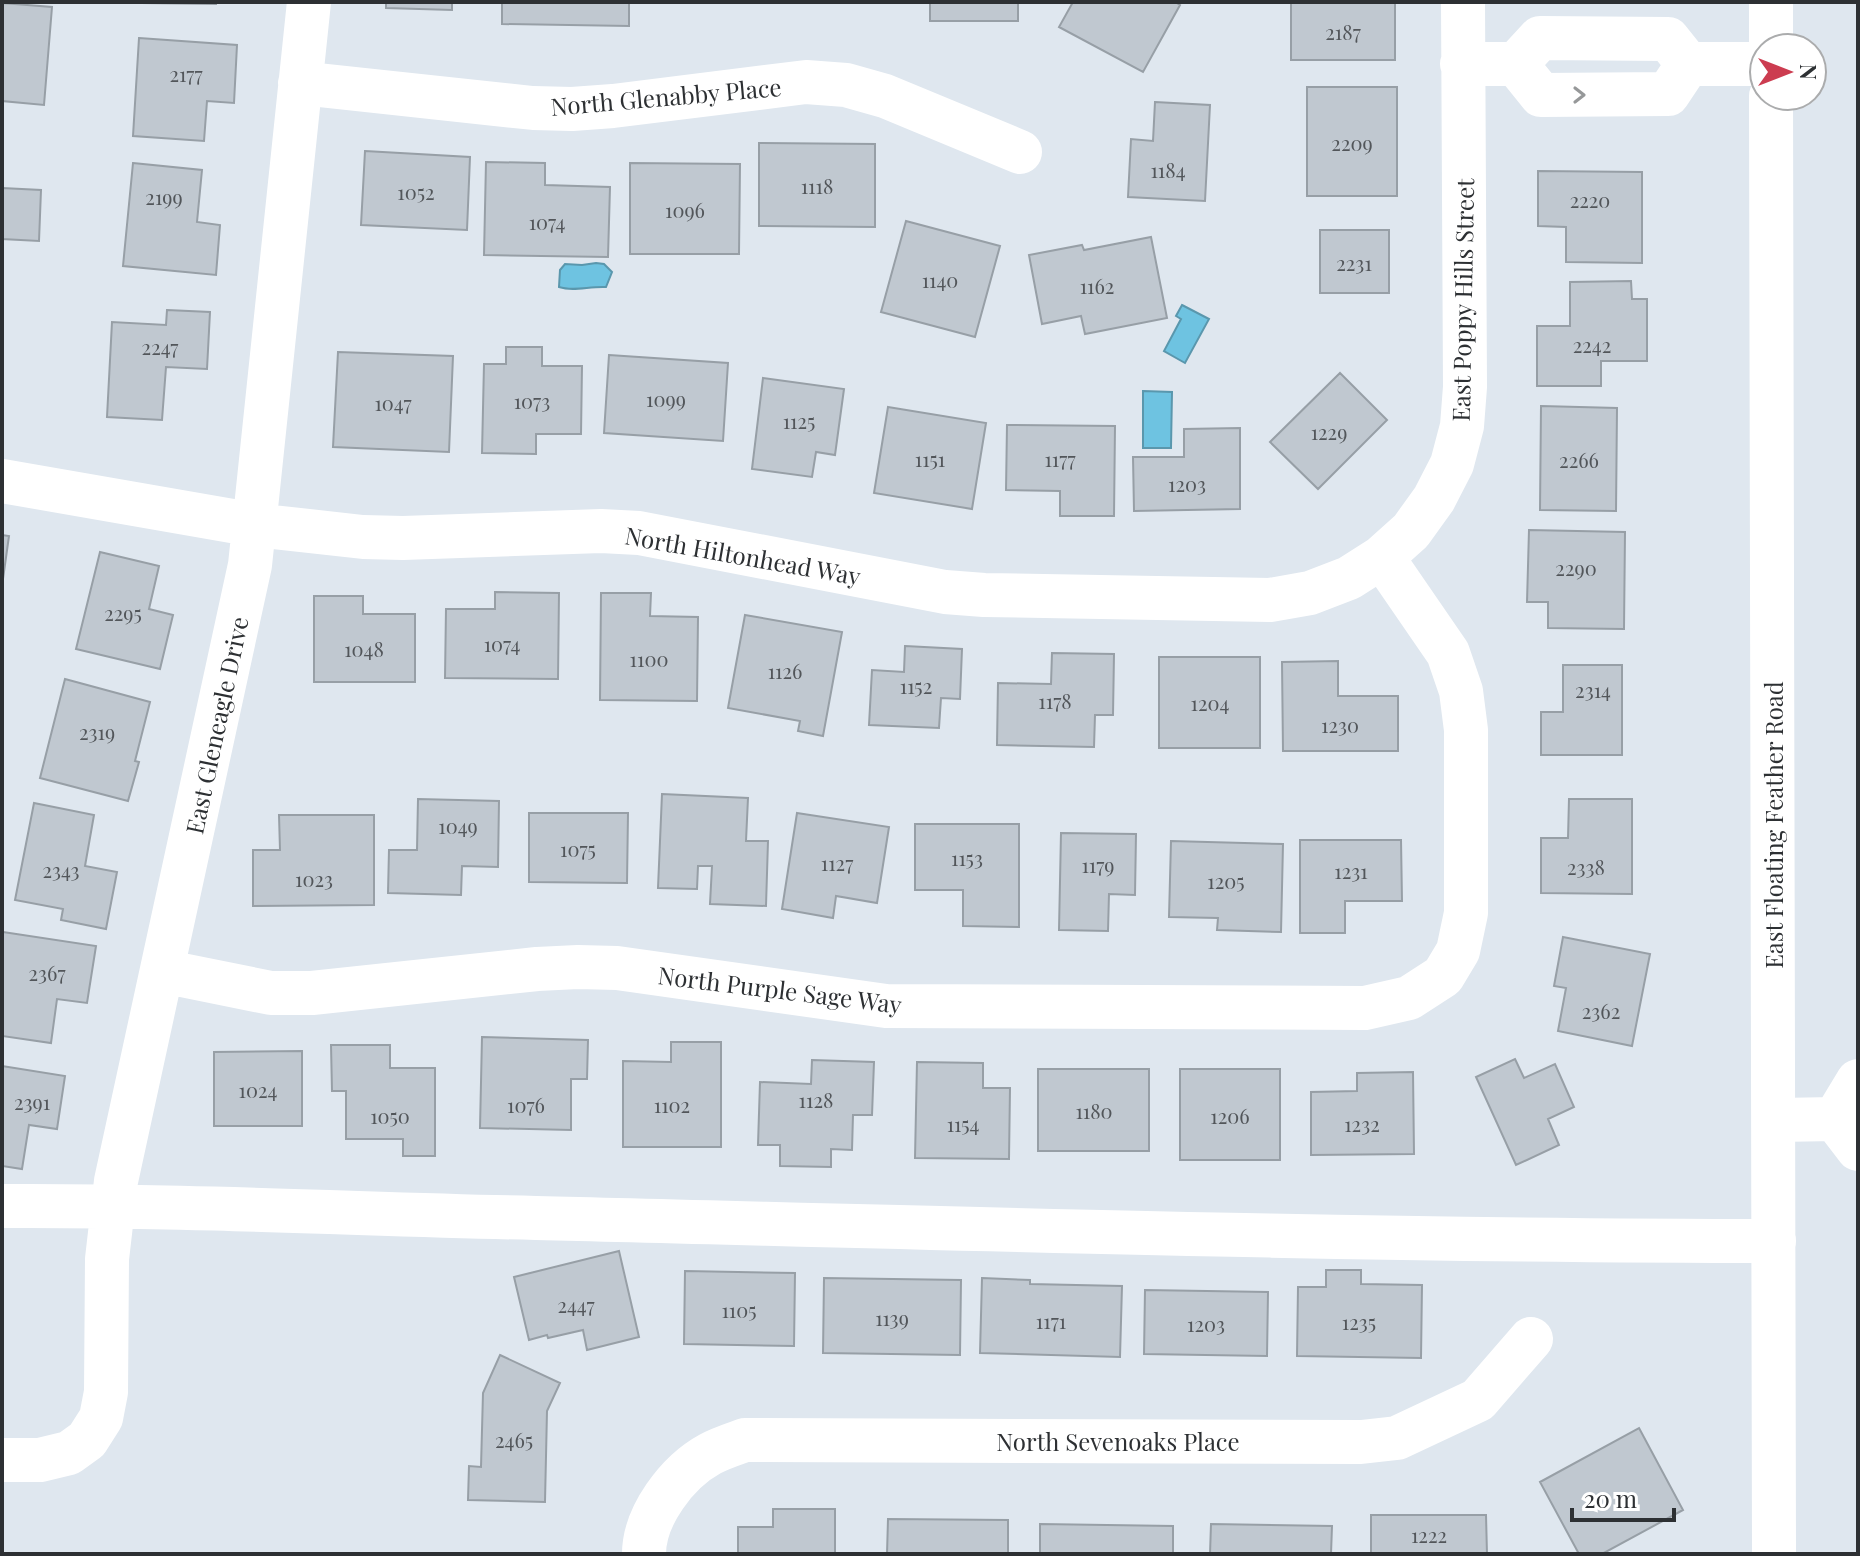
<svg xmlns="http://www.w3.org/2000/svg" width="1860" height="1556" font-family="'Playfair Display',serif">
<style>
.water{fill:#6ec3e1;stroke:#5a97ad;stroke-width:2}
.building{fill:#c0c8d0;stroke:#979fa6;stroke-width:2}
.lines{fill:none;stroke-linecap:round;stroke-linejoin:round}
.minor{stroke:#fff;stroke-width:44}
.major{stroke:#fff;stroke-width:44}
.oneway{stroke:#969899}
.labels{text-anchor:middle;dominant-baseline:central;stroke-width:6;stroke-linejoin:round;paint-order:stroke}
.number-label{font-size:20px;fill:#52565a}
.street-label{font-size:24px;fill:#2d3033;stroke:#fff}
</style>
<rect width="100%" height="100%" fill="#dfe7ef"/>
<!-- water -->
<path class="water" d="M596,263l8,1 8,8 -6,15c-17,-1 -32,5 -47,0l1,-17 5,-6 17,1z
M1182,305l27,14 -24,44 -21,-12 17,-32 -5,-3z
M1143,391l29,1 -1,56h-28z"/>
<!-- building -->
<path class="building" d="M142,2h74v2l-74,-1z
M386,2h66v8l-66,-2z
M502,2h127v24l-127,-2z
M930,2h88v19h-88z
M1073,2h102l5,3 -37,67 -84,-45z
M1291,2h104v58h-104z
M2,3l50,4 -8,98 -42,-4z
M139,38l98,7 -3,58 -27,-2 -3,40 -71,-5z
M1307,87h90v109h-90z
M1155,102l55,3 -5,96 -77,-4 3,-58 22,2z
M759,143l116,1v83l-116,-1z
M365,151l105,6 -3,73 -106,-5z
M486,162l59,1v22l65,2 -2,70 -124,-2z
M133,163l69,7 -5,52 23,3 -4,50 -93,-9z
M630,163l110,1 -1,90h-109z
M1538,171l104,1v91l-76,-1v-35l-28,-1z
M2,188l39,2 -2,51 -37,-2z
M906,221l94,25 -25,91 -94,-25z
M1320,230h69v63h-69z
M1151,237l16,81 -82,16 -4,-18 -39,8 -13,-69 53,-10 2,5z
M1631,281l1,18h15v62h-46v25h-64v-60h33v-44z
M167,310l43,2 -3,57 -41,-2 -4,53 -55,-3 5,-95 54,3z
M506,347h36v19h40l-1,68h-45v20l-54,-1 2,-89h22z
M338,352l115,4 -4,96 -116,-5z
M609,355l119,8 -5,78 -119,-8z
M1340,373l47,47 -69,69 -48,-47z
M763,378l81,11 -9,66 -19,-3 -4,25 -60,-8z
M1541,406l76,2 -1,103 -76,-1z
M888,407l98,16 -14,86 -98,-16z
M1007,425l108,1 -1,90h-54v-25l-54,-1z
M1240,428v81l-106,2 -1,-54h51v-28z
M1529,530l96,2 -1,97 -76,-1v-26h-21z
M2,535l7,1 -7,50z
M100,552l59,14 -10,43 24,6 -13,54 -84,-20z
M495,592l64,1 -1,86 -113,-1 1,-69h49z
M601,593h50l-1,23 48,1 -1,84 -97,-1z
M314,596h49v18h52v68h-101z
M745,615l97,17 -19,104 -25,-5 2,-10 -72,-13z
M905,646l57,3 -2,50 -19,-1 -2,30 -70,-3 3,-55 32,2z
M1052,653l62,1 -1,61h-18l-1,32 -97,-2 1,-62 53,1z
M1159,657h101v91h-101z
M1338,661v35h60v55h-115l-1,-89z
M1563,665h59v90h-81v-43h22z
M65,679l85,23 -15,59 4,1 -11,39 -88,-23z
M662,794l86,4 -2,43h22l-2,65 -56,-2 2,-38h-14l-1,23 -39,-1z
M418,799l81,2 -1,66 -36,-1 -1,29 -73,-2 1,-43h28z
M1569,799h63v95l-91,-1v-55h27z
M34,803l60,12 -9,51 32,6 -11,57 -45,-9 2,-11 -48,-9z
M529,813h99l-1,70 -98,-1z
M797,813l92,14 -12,76 -41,-7 -3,22 -51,-9z
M279,815h95v90l-121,1v-56h27z
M915,824h104v103l-56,-1v-36h-48z
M1061,833l75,1 -1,61 -26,-1 -1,37 -49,-1z
M1300,840h101l1,61h-57v32h-45z
M1171,841l112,3 -2,88 -64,-2 1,-12 -49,-1z
M3,932l93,14 -9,57 -30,-4 -6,44 -49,-7z
M1563,937l87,17 -18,92 -74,-15 8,-43 -12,-2z
M482,1037l106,3 -1,39h-16v51l-91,-2z
M671,1042h50v105h-98v-86l48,1z
M331,1045h59v23h45v88h-32v-17h-57v-48h-14z
M302,1051v75h-88v-74z
M1515,1059l9,19 31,-14 19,43 -26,12 11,26 -43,20 -40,-88z
M812,1060l62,2 -2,53h-19l-1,35 -21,-1v18l-51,-1v-21h-22l2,-63 51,2z
M917,1062l66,1v25h27l-1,71 -94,-1z
M2,1066l63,10 -8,53 -28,-4 -7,44 -20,-3z
M1038,1069h111v82h-111z
M1180,1069h100v91h-100z
M1413,1072l1,82 -103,1v-63l46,-1v-18z
M619,1251l20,86 -52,13 -4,-20 -35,8 -1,-3 -18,5 -15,-63z
M1326,1270h35v14l61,1 -1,73 -124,-2 1,-69h28z
M685,1271l110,2 -1,73 -110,-2z
M824,1278l137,2 -1,75 -137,-2z
M982,1278l48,2v4l92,2 -2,71 -140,-4z
M1145,1290l123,2 -1,64 -123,-2z
M500,1355l60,28 -13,28 -2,91 -77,-2 1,-34 12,1 2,-74z
M1639,1428l44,82 -81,44h-23l-39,-72z
M773,1509h62v45h-97v-27h35z
M1371,1515h115l1,39h-116z
M888,1519l120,1v34h-121z
M1040,1524l133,2v28h-133z
M1211,1524l121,2 -1,28h-121z"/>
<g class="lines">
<!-- minor -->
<path class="minor" d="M1462,64h54l24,-26 128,1 20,25 -20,30 -127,1 -25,-31
M1688,64h76
M300,83l233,25 39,1 41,-3 193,-24 40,3 39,11 135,56
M2,481l253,44 108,12 40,1 198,-7 38,2 306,59 39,3 286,5 40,-7 39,-15 33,-21
M162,971l109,22h41l225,-24 41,-2 39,1 269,38 479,2 44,-10 34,-22 15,-25 8,-38v-183l-5,-39 -13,-38 -66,-96 29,-26 23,-32 18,-35 10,-38 3,-39 -2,-385
M1835,1119l23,-38
M1835,1119l23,30
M1774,1120l61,-1
M2,1206c178,-1 356,8 534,12 412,10 825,23 1238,23
M2,1460h38l29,-7 18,-13 14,-22 5,-26 1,-133 9,-78 134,-616 59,-563
M644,1554c0,-38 33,-82 66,-100 11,-6 24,-10 35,-14l616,2 36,-4 81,-38 53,-61"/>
<!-- major -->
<path class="major" d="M1771,2v46
M1771,96l3,1458"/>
</g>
<!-- one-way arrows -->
<defs><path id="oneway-chevron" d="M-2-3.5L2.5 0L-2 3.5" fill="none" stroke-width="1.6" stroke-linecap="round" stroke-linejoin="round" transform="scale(2)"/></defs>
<use class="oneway" href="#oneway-chevron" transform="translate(1579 95)"/>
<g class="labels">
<!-- number labels -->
<g class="number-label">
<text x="1343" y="31">2187</text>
<text x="186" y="73">2177</text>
<text x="1352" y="142">2209</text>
<text x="1168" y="169">1184</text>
<text x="817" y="185">1118</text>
<text x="416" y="191">1052</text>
<text x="164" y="196">2199</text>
<text x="1590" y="199">2220</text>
<text x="685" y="209">1096</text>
<text x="547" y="221">1074</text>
<text x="1354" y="262">2231</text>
<text x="940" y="279">1140</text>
<text x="1097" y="285">1162</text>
<text x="1592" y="344">2242</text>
<text x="160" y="346">2247</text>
<text x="666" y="398">1099</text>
<text x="532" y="400">1073</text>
<text x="393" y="402">1047</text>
<text x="799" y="420">1125</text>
<text x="1329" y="431">1229</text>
<text x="930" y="458">1151</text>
<text x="1060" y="458">1177</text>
<text x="1579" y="459">2266</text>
<text x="1187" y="483">1203</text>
<text x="1576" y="567">2290</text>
<text x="123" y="612">2295</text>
<text x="502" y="643">1074</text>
<text x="364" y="648">1048</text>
<text x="649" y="658">1100</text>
<text x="785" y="670">1126</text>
<text x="916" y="685">1152</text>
<text x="1593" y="689">2314</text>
<text x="1055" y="700">1178</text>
<text x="1210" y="702">1204</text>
<text x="1340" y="724">1230</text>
<text x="97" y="731">2319</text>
<text x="458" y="825">1049</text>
<text x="578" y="848">1075</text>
<text x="967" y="857">1153</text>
<text x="837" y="862">1127</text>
<text x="1098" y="864">1179</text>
<text x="1586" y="866">2338</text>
<text x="61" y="869">2343</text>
<text x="1351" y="870">1231</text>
<text x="314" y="878">1023</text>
<text x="1226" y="880">1205</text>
<text x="47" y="972">2367</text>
<text x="1601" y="1010">2362</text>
<text x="258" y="1089">1024</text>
<text x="816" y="1099">1128</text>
<text x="32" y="1101">2391</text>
<text x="526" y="1104">1076</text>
<text x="672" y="1104">1102</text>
<text x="1094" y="1110">1180</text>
<text x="390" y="1115">1050</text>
<text x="1230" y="1115">1206</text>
<text x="963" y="1123">1154</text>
<text x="1362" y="1123">1232</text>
<text x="576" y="1304">2447</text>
<text x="739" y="1309">1105</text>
<text x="892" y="1317">1139</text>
<text x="1051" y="1320">1171</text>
<text x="1359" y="1321">1235</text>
<text x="1206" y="1323">1203</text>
<text x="514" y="1439">2465</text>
<text x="1429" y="1534">1222</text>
</g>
<!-- street labels -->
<g class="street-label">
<text transform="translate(666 96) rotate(-5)">North Glenabby Place</text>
<text transform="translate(1462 300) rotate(-89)">East Poppy Hills Street</text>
<text transform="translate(743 555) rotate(10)">North Hiltonhead Way</text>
<text transform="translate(216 725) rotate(-78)">East Gleneagle Drive</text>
<text transform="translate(1773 825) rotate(-90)">East Floating Feather Road</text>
<text transform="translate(780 989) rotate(7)">North Purple Sage Way</text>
<text x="1118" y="1441">North Sevenoaks Place</text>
</g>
</g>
<!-- border -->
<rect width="1860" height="1556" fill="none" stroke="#2d3033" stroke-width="8"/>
<!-- north arrow -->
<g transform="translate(1788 72) rotate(90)"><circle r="38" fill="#ffffff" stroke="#abacad" stroke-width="2"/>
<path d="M0-6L14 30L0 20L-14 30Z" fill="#cc3c50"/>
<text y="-12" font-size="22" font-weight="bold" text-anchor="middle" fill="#2d3033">N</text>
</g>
<!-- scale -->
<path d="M1572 1508v12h102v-12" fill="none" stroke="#2d3033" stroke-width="4"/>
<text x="1584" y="1508" font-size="24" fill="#2d3033" stroke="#ffffff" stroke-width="6" paint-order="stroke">20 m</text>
</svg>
